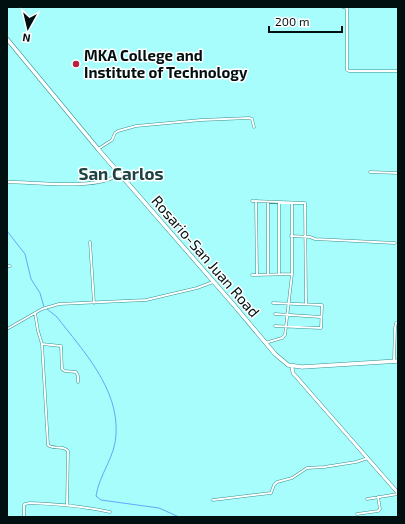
<svg xmlns="http://www.w3.org/2000/svg" width="405" height="524" font-family="'Exo 2',sans-serif">
<style>
.lines{fill:none;stroke-linecap:round;stroke-linejoin:round}
.stream{stroke:#65a6f9;stroke-width:1}
.minor-casing{stroke:#389090;stroke-width:3}
.tertiary-casing{stroke:#389090;stroke-width:3.5}
.secondary-casing{stroke:#389090;stroke-width:4}
.primary-casing{stroke:#389090;stroke-width:4.5}
.minor{stroke:#fff;stroke-width:2}
.tertiary{stroke:#fff;stroke-width:2.5}
.secondary{stroke:#fff;stroke-width:3}
.primary{stroke:#fff;stroke-width:3.5}
.poi-dot{fill:#b42242;stroke:#fff;stroke-width:1.5}
.labels{text-anchor:middle;dominant-baseline:central;stroke-width:3;stroke-linejoin:round;paint-order:stroke}
.poi-label{font-size:15px;font-weight:bold;fill:#001011;stroke:#fff;text-anchor:start}
.street-label{font-size:15px;fill:#001011;stroke:#fff}
.quarter-label{font-size:17px;font-weight:bold;fill:#1f4343;stroke:#fff}
</style>
<rect width="100%" height="100%" fill="#a6fdfc"/>
<g class="lines">
<!-- stream -->
<path class="stream" d="M7,231l18,23 6,25 9,14 4,14
M47,309l10,8c26,34 62,71 59,118 -1,22 -17,40 -20,61l5,4 58,8 20,9"/>
<!-- minor casing -->
<g class="minor-casing">
<path id="minor" d="M343,7l4,1v62l2,1h49
M98,149l14,-9 3,-7 3,-2 18,-5 65,-6 48,-2 3,1 2,8
M370,172l28,1
M252,201l53,2 1,101
M256,201l1,73
M268,202v72
M291,236l19,1 5,2 80,4
M90,242l4,61
M7,266h3
M279,274v-72
M252,275l40,-1
M273,303l49,2 -1,23 -46,-2
M35,313l3,18 4,13 6,101c6,5 15,0 20,6l-1,54
M275,314l46,3
M7,329l35,-20 17,-5 87,-4 51,-12 16,-6
M265,343l17,-5 3,-3 7,-61v-71
M42,344l19,2 1,23 3,2 11,1 2,4v6
M394,360l1,-32 1,-5 2,-1
M367,499l31,-5
M213,500l58,-7 3,-8 3,-3 15,-4 15,-10 17,-1 32,-5 12,-4
M357,514l21,-3 2,-2 -2,-12
M24,517v-12l1,-1 5,-1c27,1 54,3 80,9"/>
</g>
<!-- tertiary casing -->
<g class="tertiary-casing">
<path id="tertiary" d="M7,182c30,0 88,9 113,-8"/>
</g>
<!-- secondary casing -->
<g class="secondary-casing">
<path id="secondary" d="M292,367l1,6 105,120"/>
</g>
<!-- primary casing -->
<g class="primary-casing">
<path id="primary" d="M7,39l91,110 135,155 42,50 13,11 14,2 96,-6"/>
</g>
<!-- minor -->
<use href="#minor" class="minor"/>
<!-- tertiary -->
<use href="#tertiary" class="tertiary"/>
<!-- secondary -->
<use href="#secondary" class="secondary"/>
<!-- primary -->
<use href="#primary" class="primary"/>
</g>
<!-- markers -->
<circle class="poi-dot" cx="76" cy="64" r="4"/>
<g class="labels">
<!-- poi labels -->
<g class="poi-label">
<text x="84" y="55">MKA College and<tspan x="84" dy="17">Institute of Technology</tspan></text>
</g>
<!-- street labels -->
<g class="street-label">
<text transform="translate(206 256) rotate(49)">Rosario-San Juan Road</text>
</g>
<!-- quarter labels -->
<g class="quarter-label">
<text x="121" y="173">San Carlos</text>
</g>
</g>
<!-- border -->
<rect width="405" height="524" fill="none" stroke="#001011" stroke-width="16"/>
<!-- north arrow -->
<g transform="translate(28 28) rotate(188)" stroke="#ffffff" stroke-width="3" paint-order="stroke">
<path d="M0-3L7 15L0 10L-7 15Z" fill="#001011"/>
<text y="-6" font-size="11" font-weight="bold" text-anchor="middle" fill="#001011">N</text>
</g>
<!-- scale -->
<path d="M269 26v6h73v-6" fill="none" stroke="#001011" stroke-width="2"/>
<text x="275" y="26" font-size="12" fill="#001011" stroke="#ffffff" stroke-width="3" paint-order="stroke">200 m</text>
</svg>
